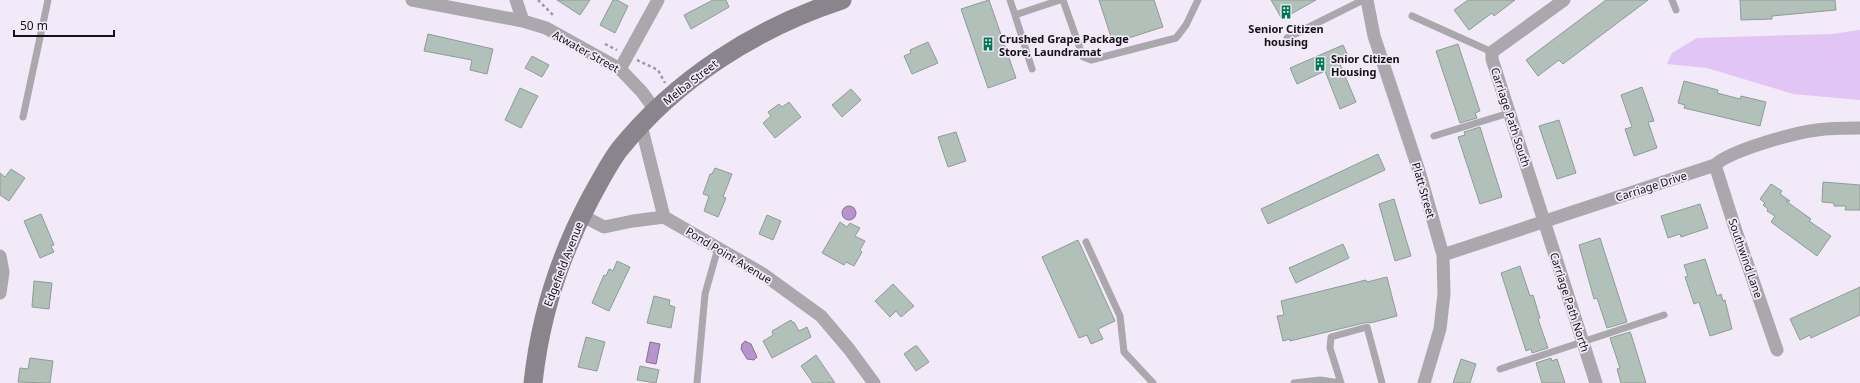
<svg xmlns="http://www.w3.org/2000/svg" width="1860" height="383" font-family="'Noto Sans',sans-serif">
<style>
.green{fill:#e1c5f4}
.water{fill:#b695cc;stroke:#866e96}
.building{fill:#b1c0b8;stroke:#8e9d95}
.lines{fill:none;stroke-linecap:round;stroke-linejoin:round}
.path{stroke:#9e98a3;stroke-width:2.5;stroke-dasharray:3 3;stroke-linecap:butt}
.service{stroke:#aaa7ad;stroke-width:7}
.minor{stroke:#aaa7ad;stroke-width:13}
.secondary{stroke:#8a858d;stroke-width:19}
.labels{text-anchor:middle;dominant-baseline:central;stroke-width:3.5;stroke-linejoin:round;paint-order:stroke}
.poi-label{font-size:11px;font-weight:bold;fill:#151217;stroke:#f2eaf8;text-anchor:start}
.street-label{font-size:11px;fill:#151217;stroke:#f2eaf8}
</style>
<rect width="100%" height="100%" fill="#f2eaf8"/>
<!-- green -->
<path class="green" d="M1860,30v70l-67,-6 -86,-26 -40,-4 5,-11 25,-15 135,-4z"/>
<!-- water -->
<path class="water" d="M842 213a7 7 0 1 1 14 0a7 7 0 1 1-14 0Z
M745,341l6,3 6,13 -3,3 -7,-1 -6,-10 1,-5z
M650,342l10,2 -4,20 -10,-2z"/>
<!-- building -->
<path class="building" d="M557,0h33l-10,15z
M613,0h4l11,6 -13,27 -15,-8z
M713,0h13l3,7 -38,22 -7,-14z
M989,0l27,78 -28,10 -27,-79z
M1099,0h55l9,27 -50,16z
M1271,0h45l-34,19z
M1468,0h47l-21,16 -2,-3 -23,17 -15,-20z
M1606,0h42l-85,64 -4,-4 -21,16 -12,-16z
M1740,0h95l1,10 -64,6v3l-31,1z
M428,34l65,15 -6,25 -17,-4 2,-10 -48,-9z
M928,42l10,21 -26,11 -8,-18 7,-3 -1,-3z
M1458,44l22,67 -5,2 2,5 -17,5 -24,-72z
M1343,45l7,15 -10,4 16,38 -16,7 -15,-38 -28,13 -7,-16z
M532,56l17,9 -7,12 -17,-9z
M1684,81l34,9 -1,3 23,6 1,-3 25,6 -6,24 -76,-18 1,-3 -7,-2z
M1642,87l12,34 -6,1 9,26 -23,8 -9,-27 7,-2 -11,-32z
M520,88l18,8 -17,32 -16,-8z
M851,89l10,11 -19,17 -10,-12z
M789,102l12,15 -26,21 -12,-15 8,-7 -3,-4 11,-8 3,3z
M1559,120l17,53 -19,6 -18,-53z
M1480,127l22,70 -22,7 -22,-67 7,-2 -1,-3z
M956,132l10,29 -18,6 -10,-30z
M1378,154l7,16 -117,54 -7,-15z
M715,168l17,6 -9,23 3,1 -8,19 -14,-6 5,-15 -6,-2 7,-20h2z
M11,169l14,9 -16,23 -9,-6v-22l5,4z
M1823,182l37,3v25h-15l1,-4h-12v-3l-12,-1z
M1771,184l11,7 -2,3 10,7h-4l25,18 -2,2 22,15 -14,20 -46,-34 4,-6 -8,-5 1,-2 -5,-4 2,-2 -5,-4z
M1394,199l17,57 -16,5 -16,-57z
M1700,204l8,24 -27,9 -1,-3 -12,4 -7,-22z
M41,214l13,31 -3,1 3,6 -14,6 -16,-37z
M767,215l14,6 -8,19 -14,-6z
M840,222l7,5 3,-4 10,5 -5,8 10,5 -5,9 2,2 -8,14 -8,-4 -2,3 -22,-12z
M1600,238l27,84 -20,6 -10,-30 -3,1 -15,-54z
M1078,240l37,81 -17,8 5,10 -12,5 -4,-9 -8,3 -37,-81z
M1343,244l6,14 -53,25 -7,-15z
M1705,259l12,37 4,-2 2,7 2,-1 7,29 -22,7 -11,-34 -5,2 -9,-27 3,-1 -4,-11z
M617,261l13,6 -21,44 -17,-8 12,-28 2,1 3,-7 4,2z
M1520,266l10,30 3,-1 7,23 -2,1 10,29 -16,5 -1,-4 -5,2 -25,-78z
M1387,277l10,39 -27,7 -2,-1 -78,19v-2l-7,2 -6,-25 7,-1 -3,-14 85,-21 1,2z
M34,281l18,2 -3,26 -17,-2z
M893,284l21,22 -13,11 -5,-6 -6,6 -15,-16z
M1860,287v28l-49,23 -1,-3 -10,5 -10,-21z
M654,296l16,4 -1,5 6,2 -4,21 -24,-5z
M791,320l2,3 1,-1 5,9 8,-4 4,10 -39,21 -9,-17 10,-6 -1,-4z
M1630,332l1,2 15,49h-25l-4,-14 3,-1 -10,-30z
M586,337l19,5 -8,29 -19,-4z
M915,346h2l12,16 -13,9 -12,-17z
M816,355l19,28h-22l-12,-17z
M30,358l23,3 -3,22 -32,-1 2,-14 8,1z
M1551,358l1,3 5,-2 8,24h-23l-6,-20z
M1461,359l15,5 -6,19h-17z
M640,366l19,4 -3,13 -19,-3z"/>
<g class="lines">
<!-- path -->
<path class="path" d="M538,0l17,17
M605,44l12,6
M637,60l21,10 7,13"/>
<!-- service -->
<path class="service" d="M1010,0l5,15 45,-15
M1063,0l20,57 8,3 85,-22 10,-13 12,-25
M1672,0l4,10
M1015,15l17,54
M1412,16l80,36
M1287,38l76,-38
M23,117l25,-117
M1434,136l75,-23
M1086,242l34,74 4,36 29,31
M1500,369l164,-54
M697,383l8,-89 13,-46
M1294,383l26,-3 21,3
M1341,383l-11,-35 1,-11 36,-10 15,56"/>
<!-- minor -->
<path class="minor" d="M412,0l111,21
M516,0l7,21 23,7 74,41 22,23 13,18
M1367,0l7,36 45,135 24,84 1,39 -4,35 -16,54
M1564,0l-72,52v7l104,324
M620,69l38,-69
M641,125l23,92
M1715,165l20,63 42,122
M581,215l23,12 29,-6 31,-4 99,57 58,42 28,33 25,34
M1443,255l272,-90c16,-15 79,-32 102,-35 14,-2 29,-2 43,-2
M0,256l3,16 -3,21"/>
<!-- secondary -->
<path class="secondary" d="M533,383c7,-65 26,-126 57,-184 9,-16 18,-34 29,-49 57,-71 137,-122 223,-150"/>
</g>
<!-- icons -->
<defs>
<g id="building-bare" transform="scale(1.08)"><path d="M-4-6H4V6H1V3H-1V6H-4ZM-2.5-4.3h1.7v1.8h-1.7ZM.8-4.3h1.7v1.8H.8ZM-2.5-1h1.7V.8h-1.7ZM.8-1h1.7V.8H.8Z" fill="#007753" stroke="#f2eaf8" stroke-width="2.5" paint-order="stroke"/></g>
</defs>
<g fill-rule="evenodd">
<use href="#building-bare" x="1286" y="12"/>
<use href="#building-bare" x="988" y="44"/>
<use href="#building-bare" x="1320" y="64"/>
</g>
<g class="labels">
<!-- poi labels -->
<g class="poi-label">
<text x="1286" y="28" text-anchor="middle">Senior Citizen<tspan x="1286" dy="13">housing</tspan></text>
<text x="999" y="38">Crushed Grape Package<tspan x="999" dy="13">Store, Laundramat</tspan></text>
<text x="1331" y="58">Snior Citizen<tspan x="1331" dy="13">Housing</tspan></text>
</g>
<!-- street labels -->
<g class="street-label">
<text transform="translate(586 51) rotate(29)">Atwater Street</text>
<text transform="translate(690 82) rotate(-38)">Melba Street</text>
<text transform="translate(1511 117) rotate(72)">Carriage Path South</text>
<text transform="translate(1651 186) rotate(-18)">Carriage Drive</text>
<text transform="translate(1424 190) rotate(74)">Platt Street</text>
<text transform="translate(729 255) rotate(31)">Pond Point Avenue</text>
<text transform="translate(1746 258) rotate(71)">Southwind Lane</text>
<text transform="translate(563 264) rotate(-69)">Edgefield Avenue</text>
<text transform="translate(1570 302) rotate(72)">Carriage Path North</text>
</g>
</g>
<!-- scale -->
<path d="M14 30v6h100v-6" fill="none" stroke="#151217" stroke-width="2"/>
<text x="20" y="30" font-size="12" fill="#151217" stroke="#f2eaf8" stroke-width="3" paint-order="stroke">50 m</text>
</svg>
